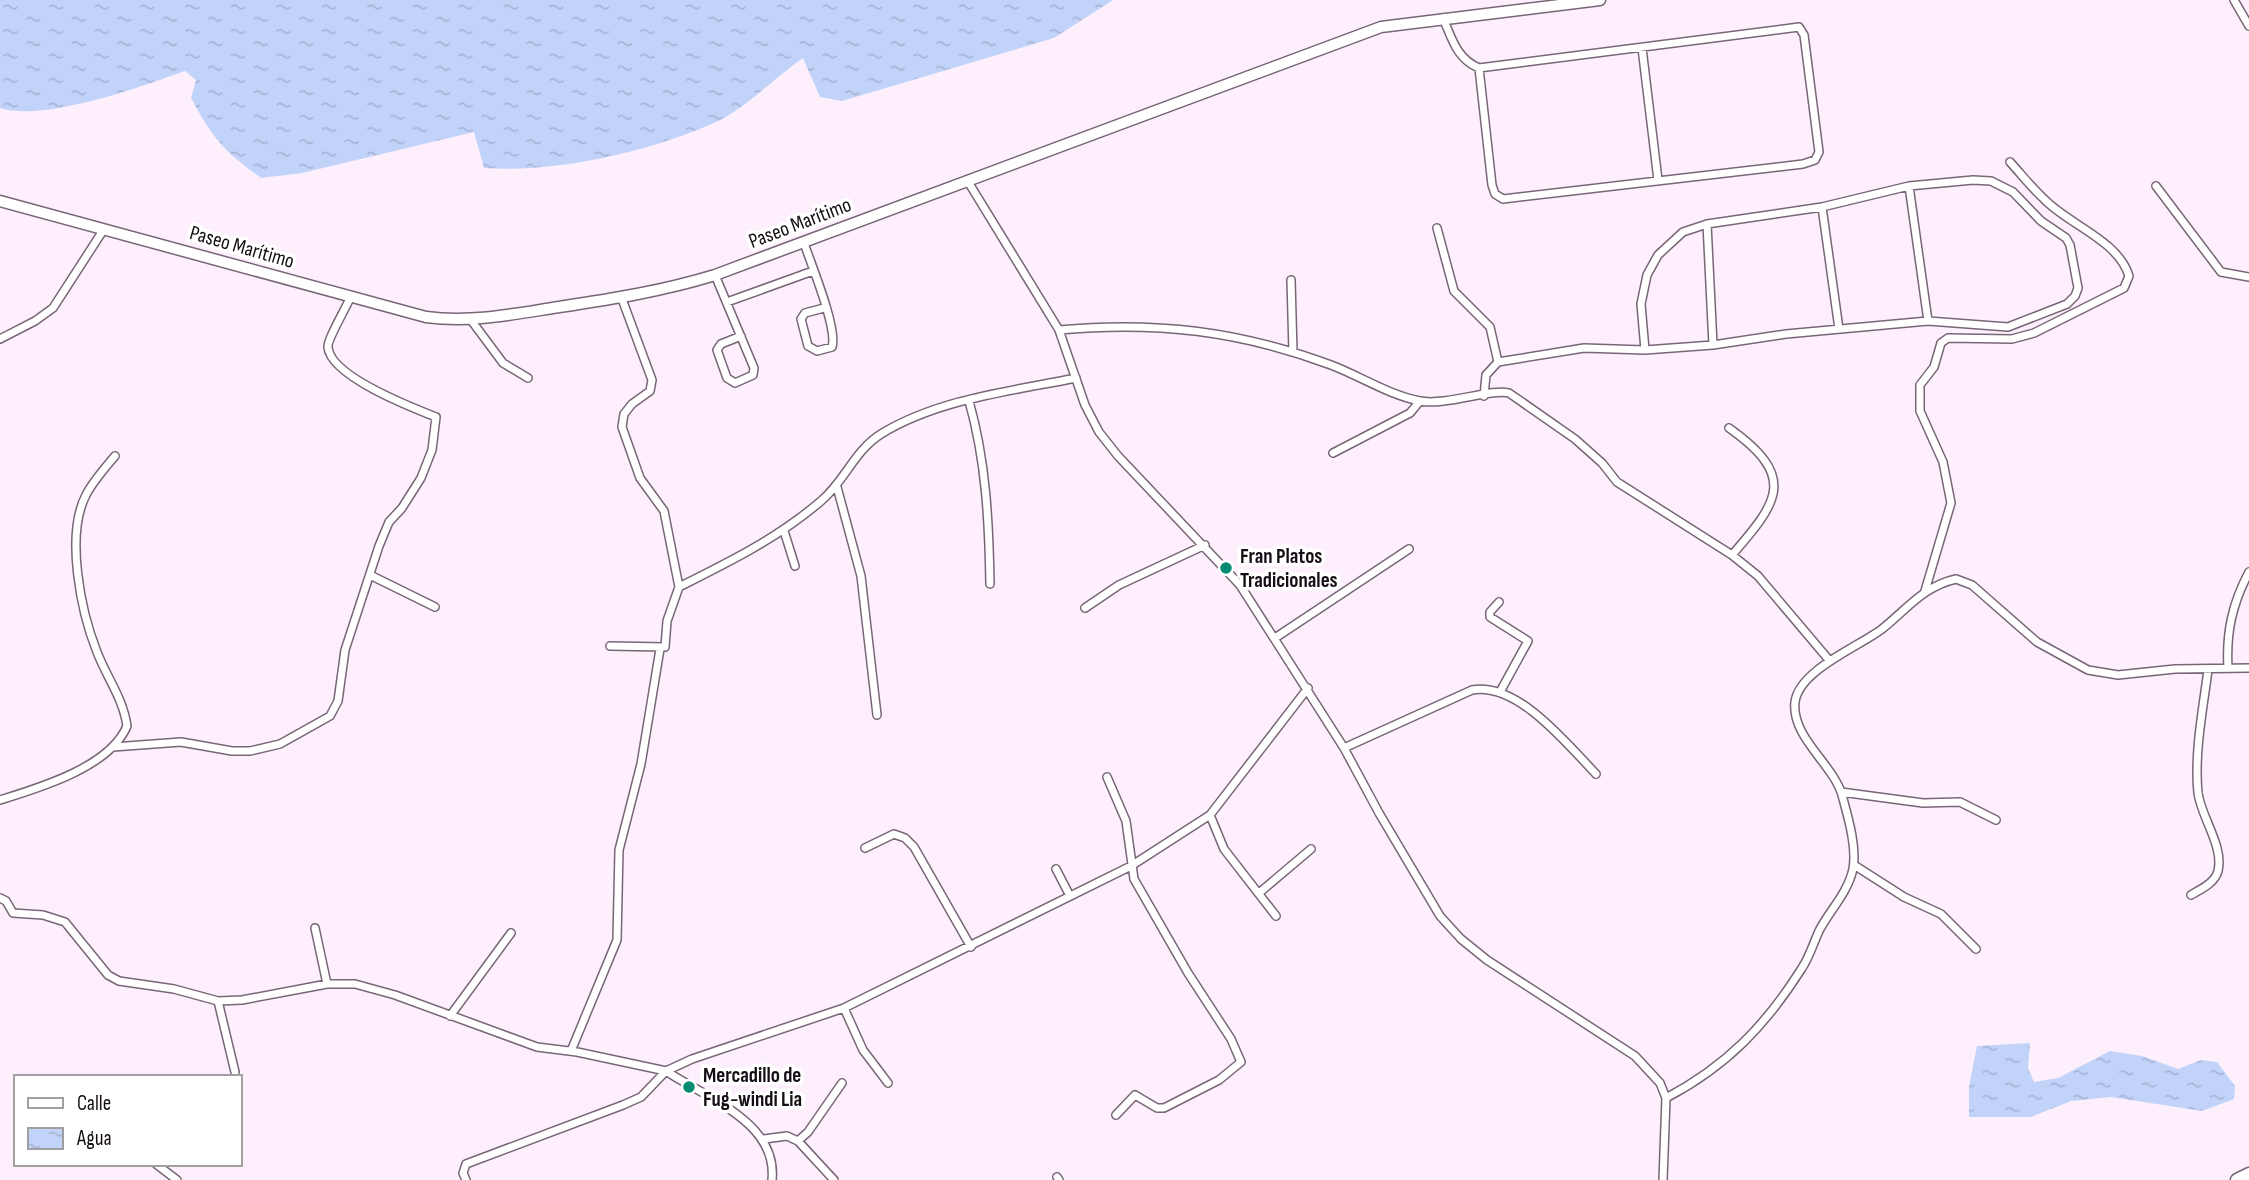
<svg xmlns="http://www.w3.org/2000/svg" width="2249" height="1180" font-family="'Sofia Sans Condensed',sans-serif">
<style>
.water{fill:url(#water-ripples)}
.lines{fill:none;stroke-linecap:round;stroke-linejoin:round}
.minor-casing{stroke:#786677;stroke-width:10}
.secondary-casing{stroke:#786677;stroke-width:13}
.primary-casing{stroke:#786677;stroke-width:15}
.minor{stroke:#fff;stroke-width:7}
.secondary{stroke:#fff;stroke-width:10}
.primary{stroke:#fff;stroke-width:12}
.poi-dot{fill:#048c73;stroke:#fff;stroke-width:2.5}
.labels{text-anchor:middle;dominant-baseline:central;stroke-width:7;stroke-linejoin:round;paint-order:stroke}
.street-label{font-size:21px;fill:#150e15;stroke:#fff}
.poi-label{font-size:21px;font-weight:bold;fill:#150e15;stroke:#fff;text-anchor:start}
</style>
<defs>
<pattern id="water-ripples" width="26" height="14" patternUnits="userSpaceOnUse" patternTransform="scale(1.75)"><rect width="26" height="14" fill="#c2d3fa"/><path d="M2 4q2-2 4 0t4 0M15 11q2-2 4 0t4 0" fill="none" stroke="#a6b4d5"/></pattern>
</defs>
<rect width="100%" height="100%" fill="#fdf0fc"/>
<!-- water -->
<path class="water" d="M0,0h1113l-59,38 -212,63 -22,-4 -17,-39c-27,19 -59,51 -87,64 -67,30 -159,51 -232,46l-10,-36 -172,41 -41,5c-37,-27 -48,-39 -70,-80l5,-18 -11,-9c-45,16 -141,51 -185,37z
M2030,1043l-2,25 6,14 24,-4 52,-27 32,5 36,13 23,-9 16,2 18,24 -1,13 -32,12 -91,-14 -40,4 -40,16h-62v-31l8,-40z"/>
<g class="lines">
<!-- minor casing -->
<g class="minor-casing">
<path id="minor" d="M2234,0l15,26
M1443,18c9,21 14,41 36,50l13,117 3,9 8,5 300,-35 12,-4 4,-8 -15,-117 -5,-8 -320,41
M1642,48l16,132
M967,180l92,150 26,75 14,27 19,24 122,129 104,163 35,65 61,103 21,23 26,21 148,96 25,27 6,15 -3,82
M1909,186l19,135
M2156,186l65,86 28,5
M1822,207l17,122
M1707,224l6,121
M1437,228l17,63 36,36 8,35
M804,243c7,21 34,86 28,104l-15,4 -9,-5 -7,-27 4,-6 19,-5
M715,275l39,93 -1,7 -18,8 -8,-5 -10,-28 4,-6 20,-8
M1291,280l2,72
M622,299l30,81 -2,11 -18,13 -8,10 -2,13 18,51 24,33 15,76
M727,302l86,-31
M471,320l32,43 25,15
M1059,330c97,-9 181,1 272,35 29,11 58,30 89,36 26,5 72,-13 89,-8l66,46 27,24 15,19 115,73 26,21 71,84
M0,339l35,-18 18,-13 51,-79
M1484,396l2,-21 12,-13 86,-14 61,2 68,-5 73,-11 142,-13 80,6 59,-23 8,-8 3,-8 -8,-43 -4,-7 -25,-17 -28,-29 -22,-11 -18,-1 -64,6 -87,21 -115,17 -24,8 -25,23 -11,20 -6,29 4,46
M969,401c17,60 20,121 21,183
M1729,428c69,49 49,74 3,127
M1333,453l77,-40 10,-12
M837,487l24,89 16,139
M784,531l11,35
M370,575l65,32
M1925,591l26,-88 -8,-41 -23,-51v-26l14,-18 7,-24 7,-5 64,1 22,-6 90,-45 5,-12c-11,-36 -60,-51 -85,-77 -12,-11 -23,-25 -34,-37
M1499,602l-9,10v5l38,24 -28,51
M1085,608l34,-23 86,-40
M1275,638l134,-89
M610,646l55,1 2,-26 12,-34c50,-25 99,-49 142,-86 24,-20 33,-50 60,-67 57,-35 131,-43 195,-56
M2228,668c-2,-35 4,-64 21,-96
M113,747l68,-5 51,9h18l30,-7 50,-28 8,-15 7,-51 34,-104 10,-24 13,-14 19,-30 11,-28 4,-33c-23,-9 -106,-41 -108,-70 -1,-7 18,-39 22,-49
M1344,748l128,-58c46,-8 95,54 124,84
M1107,777l19,44 8,58 54,94 43,66 10,23 -22,18 -55,28h-7l-22,-13 -19,20
M1841,792l82,11 37,-1 36,18
M0,800c39,-12 110,-33 127,-74 -4,-28 -20,-48 -30,-74 -16,-40 -32,-117 -11,-157 7,-14 19,-27 29,-39
M1210,815l14,34 52,67
M865,848l29,-14 11,4 9,9 57,100
M1854,865l50,32 37,17 35,35
M1056,869l14,27
M1259,893l52,-44
M2191,895c10,-6 24,-12 27,-24 6,-25 -17,-54 -20,-78 -4,-40 5,-84 10,-123
M0,898l6,3 7,12 30,2 22,7 43,53 11,6 55,8 44,12 24,-1 85,-16h28l40,11 142,52 40,5 89,19
M315,928l12,56
M218,1001l17,71
M844,1008l19,42 25,33
M450,1016l61,-83
M571,1051l46,-111 2,-90 22,-86 19,-115
M1666,1098c61,-32 100,-73 136,-130 8,-12 12,-27 18,-39 11,-20 28,-37 33,-60 4,-22 -5,-52 -11,-74 -9,-31 -51,-58 -47,-93 4,-32 65,-56 87,-73 25,-20 42,-43 74,-50l16,6 65,57 51,28 30,5 57,-6 74,-1
M764,1139l23,-3 11,5 36,39
M798,1141l10,-9 34,-49
M156,1164l21,16
M1057,1177l2,3
M466,1180l-3,-7 3,-9 157,-59 18,-8 25,-26
M772,1180c6,-58 -66,-82 -106,-109l26,-12 152,-51 287,-142 79,-51 98,-127"/>
</g>
<!-- secondary casing -->
<g class="secondary-casing">
<path id="secondary" d="M0,201l426,116c46,6 88,-3 133,-10 53,-8 104,-16 156,-32l666,-248 219,-27"/>
</g>
<!-- primary casing -->
<g class="primary-casing">
<path id="primary" d="M2237,1180l12,-6"/>
</g>
<!-- minor -->
<use href="#minor" class="minor"/>
<!-- secondary -->
<use href="#secondary" class="secondary"/>
<!-- primary -->
<use href="#primary" class="primary"/>
</g>
<!-- markers -->
<g class="poi-dot">
<circle cx="1226" cy="568" r="7"/>
<circle cx="689" cy="1087" r="7"/>
</g>
<g class="labels">
<!-- street labels -->
<g class="street-label">
<text transform="translate(800 223) rotate(-21)">Paseo Marítimo</text>
<text transform="translate(242 247) rotate(16)">Paseo Marítimo</text>
</g>
<!-- poi labels -->
<g class="poi-label">
<text x="1240" y="556">Fran Platos<tspan x="1240" dy="24">Tradicionales</tspan></text>
<text x="703" y="1075">Mercadillo de<tspan x="703" dy="24">Fug-windi Lia</tspan></text>
</g>
</g>
<!-- legend -->
<rect x="14" y="1075" width="228" height="91" fill="#ffffff" stroke="#a19fa1" stroke-width="2"/>
<rect x="28" y="1098" width="35" height="10" fill="#ffffff" stroke="#a19fa1" stroke-width="2"/>
<text x="77" y="1110" font-size="21" fill="#150e15">Calle</text>
<rect x="28" y="1128" width="35" height="21" fill="url(#water-ripples)" stroke="#a19fa1" stroke-width="2"/>
<text x="77" y="1145" font-size="21" fill="#150e15">Agua</text>
</svg>
